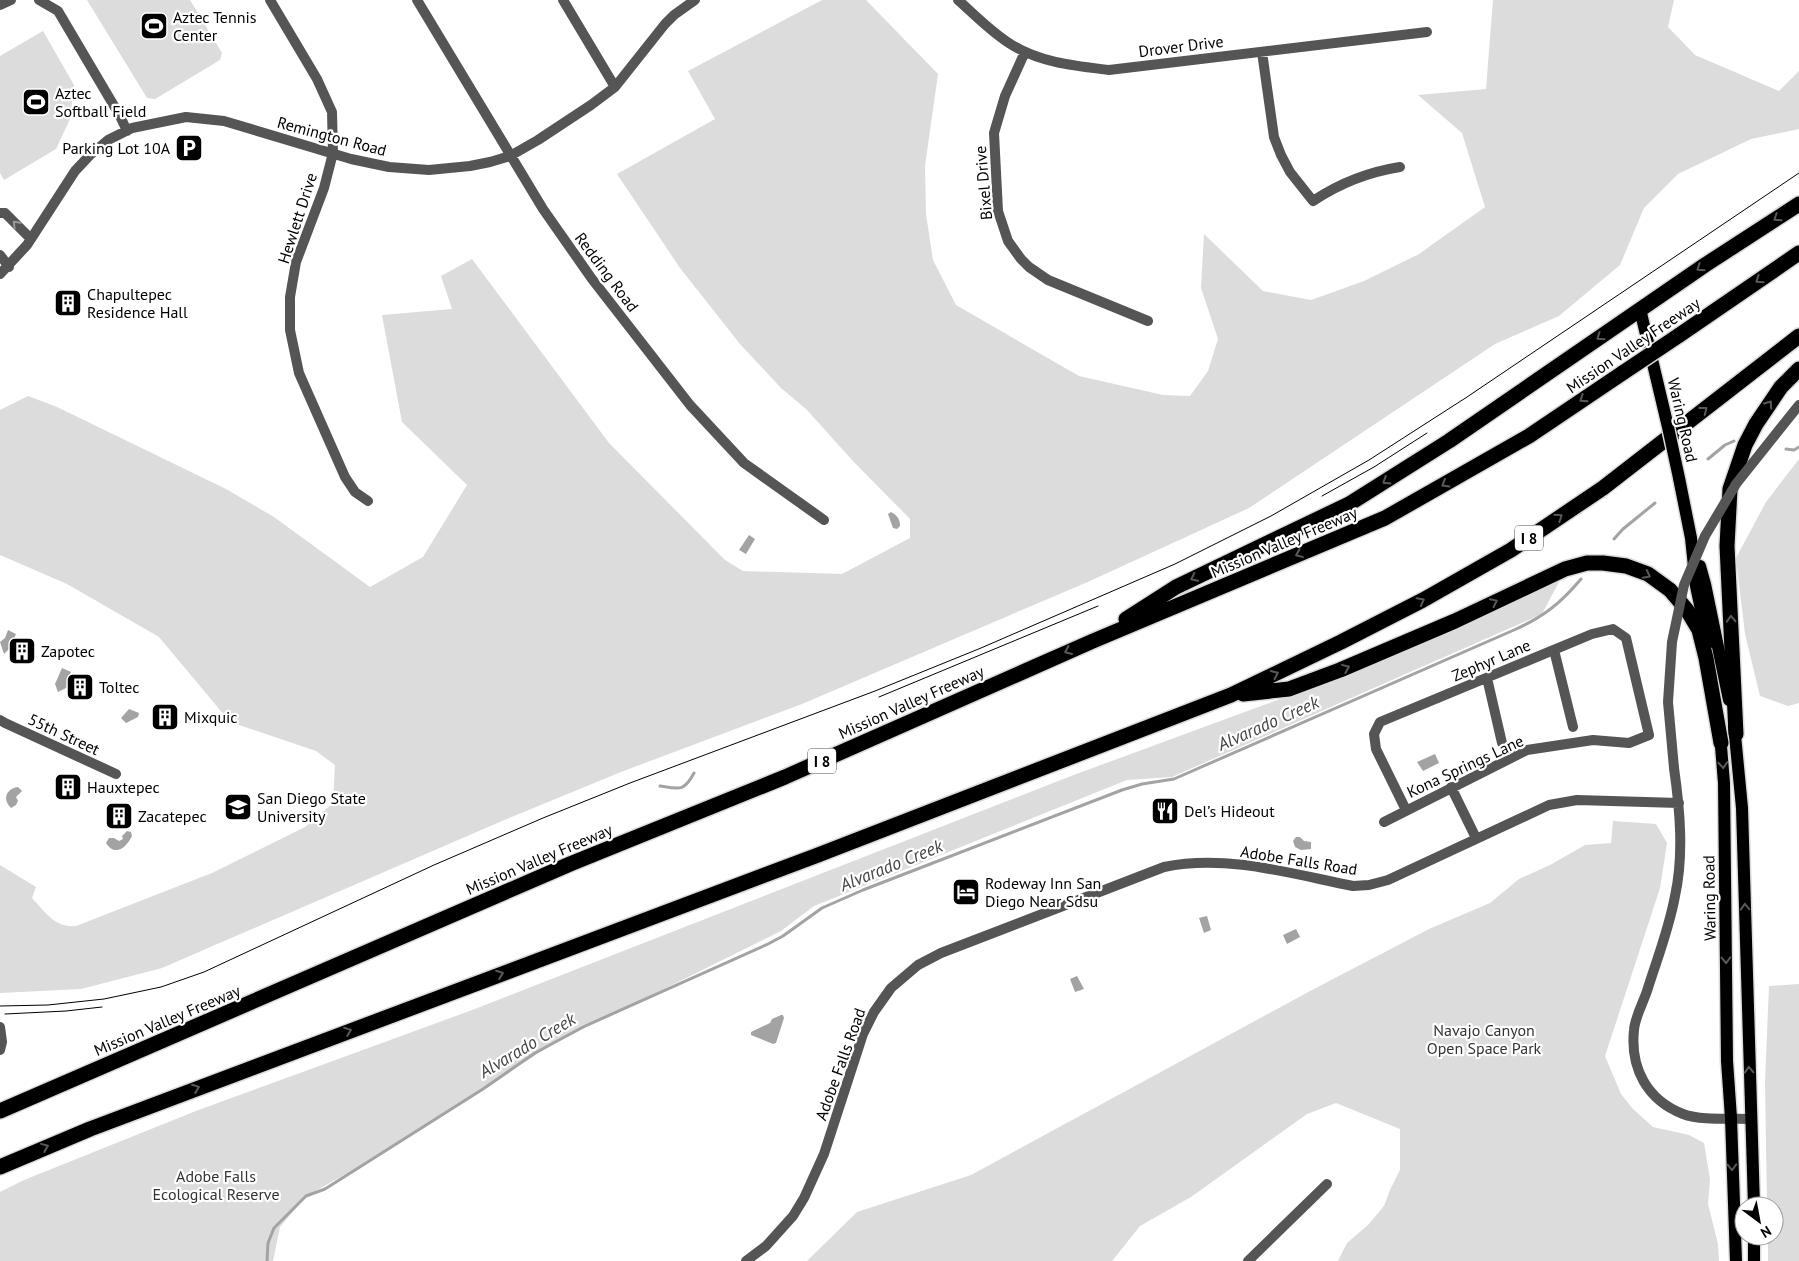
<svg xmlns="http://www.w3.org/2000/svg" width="1799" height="1261" font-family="'PT Sans',sans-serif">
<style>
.green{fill:#dcdcdc}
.water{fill:#a3a3a3}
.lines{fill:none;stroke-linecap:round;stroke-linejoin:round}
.stream{stroke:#a3a3a3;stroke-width:3}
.major-casing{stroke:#dbdbdb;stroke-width:15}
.highway-casing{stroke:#dbdbdb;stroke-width:18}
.minor{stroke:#555;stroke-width:10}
.major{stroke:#000;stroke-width:12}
.highway{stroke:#000;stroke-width:15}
.tram{stroke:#000;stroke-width:1}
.major-bridge-casing{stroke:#dbdbdb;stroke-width:15;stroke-linecap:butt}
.highway-bridge-casing{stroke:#dbdbdb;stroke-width:18;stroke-linecap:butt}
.minor-bridge{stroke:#555;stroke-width:10}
.major-bridge{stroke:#000;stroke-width:12}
.highway-bridge{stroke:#000;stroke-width:15}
.oneway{stroke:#595959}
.oneway2{stroke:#999}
.labels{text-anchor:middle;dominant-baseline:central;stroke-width:4.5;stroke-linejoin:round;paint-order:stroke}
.shield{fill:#fff;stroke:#4c4c4c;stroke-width:1}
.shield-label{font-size:15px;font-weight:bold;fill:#000}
.poi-label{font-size:16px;fill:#000;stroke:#fff;text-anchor:start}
.street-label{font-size:16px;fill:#000;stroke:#fff}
.park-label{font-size:16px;fill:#333;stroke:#fff}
.water-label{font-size:18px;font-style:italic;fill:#444;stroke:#fff}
</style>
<rect width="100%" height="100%" fill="#fff"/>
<!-- green -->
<path class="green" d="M87,0h103l32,53 -2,7 -65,39 -8,-1z
M822,0h44l72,74 -13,92 1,48 7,46 23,45 123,71 84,19 27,1 18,-25 10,-32 -17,-51 3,-54 59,57 48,9 53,-19 55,-27 66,-47 -23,-74 -44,-38 68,-6 7,-89h181l-6,27 27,28 84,36 20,-20v58l-48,10 -73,35 -34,34 -24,57 -61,51 -64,28 -246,164 -159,73 -288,123 -181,68 -119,49 -340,147 -81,21 -81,4v-128l36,22 -4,11c14,15 23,30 44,28l136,-53 93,-46 28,-24 2,-38 -19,-14 -86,-29 -71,-85 -92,-53 -67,-29v-145l28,-14 29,11 169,82 48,28 96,70 53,-30 44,-72 -65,-63 -20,-107 70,-6 -11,-33 31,-17 137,184 116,117 18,11 99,3 68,-36v-19l-58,-59 -45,-50 -26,-22 -41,-44 -60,-76 -63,-94 98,-55 -27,-48z
M43,31l31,54 -4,34 -14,30 -52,31 -4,-7v-117z
M1799,459v244l-11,3 -28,-10 -15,-62 -9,-76 30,-56z
M1560,580l-18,34 -370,163 -45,3 -313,126 -33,25 -228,113 -187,119 -60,33 -26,31 -7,34h-273v-69l24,-12 172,-69 279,-102 596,-233 293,-108 88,-37z
M1613,821l43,3 11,19 -7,45 -55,168 16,38 12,15 20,18 36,8 15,8 6,36 -2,25 10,40 1,17h-381l9,-18 21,-18 16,-19 6,-16 10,-20v-41l-64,-26 -29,11 -116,83 -51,29 -28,35h-305l50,-49 114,-37 341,-185 117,-61 61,-26 29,-24 31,-14 35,-20 26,-2z
M1799,984v277h-31v-25h6v-30h-7l-2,-124 4,-96z"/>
<!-- water -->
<path class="water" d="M891,512c6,3 9,7 9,14l-3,3 -4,-1 -5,-14z
M749,535l6,4 -9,15 -7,-4z
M8,630l8,4 -6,14 -6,6 -4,-12 5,-4z
M62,668l9,4 -4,9 1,4 -2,3 -8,4 -3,-8z
M129,709l10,4 -1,4 -12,6 -5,-5z
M1435,754l4,9 -16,8 -6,-9z
M18,787l4,4 -6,6 2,4 -2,4 -5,3c-9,-9 -5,-19 7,-21z
M127,831l4,1 1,4c-6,12 -17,21 -26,7l3,-5h5l5,3 4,-2 -1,-3z
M1296,837h4l4,4 7,1v7l-10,1 -6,-3 -2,-6z
M1207,916l4,14 -7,3 -5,-15z
M1296,929l4,8 -13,7 -4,-9z
M1077,976l7,13 -9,3 -5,-13z
M781,1015h2l1,3 -8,25 -3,1 -22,-9v-3l19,-9 2,-4z"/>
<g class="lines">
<!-- stream -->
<path class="stream" d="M1786,449l8,1 5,-3
M1708,459l17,-14 9,-4
M1614,539l9,-10 32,-26
M660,786c19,3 24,6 34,-13
M267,1261l1,-18 6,-15 32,-32 19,-7 158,-100 52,-36 48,-26 185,-83 15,-8 39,-28 41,-18 259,-100 20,-6 32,-5 340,-149c29,-13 46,-26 67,-51"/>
<!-- major casing -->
<g class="major-casing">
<path id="major" d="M1640,309l28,118
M1679,478l12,60 5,48 12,57
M1700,566l5,18 24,116
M1734,725l8,83 12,398
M1720,734l4,49 3,278 4,57 5,143
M1754,1236v25"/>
</g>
<!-- highway casing -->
<g class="highway-casing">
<path id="highway" d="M1678,336l121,-83
M1126,619l50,-32 173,-83 100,-63 256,-176 94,-61
M1243,694l46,-5 51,-19 115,-49 110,-52 22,-6h16l23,3 22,8 22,16 17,20 12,20 7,28 15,85
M1736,734l-9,-188 3,-57 15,-44 11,-21 25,-37 18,-18
M0,1111l570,-247 215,-87 308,-136 292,-123 144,-82 95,-64
M0,1167l90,-38 728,-274 413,-160 110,-53 82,-42 88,-50 92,-62 196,-152"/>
</g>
<!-- minor -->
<path class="minor" d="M39,0l19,11 62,105 7,15
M270,0l47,79 15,33 1,41 -9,35 -28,74 -6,35v33l9,43 46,104 10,15 13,9
M417,0l126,209 49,70 98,126 54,58 80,57
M563,0l52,87
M958,0c17,15 34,33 54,45 29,18 64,21 97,25l318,-38
M0,5l11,-5
M1025,52l-20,44 -11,37 4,78 10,30 13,18 8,8 19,13 100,41
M1262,52l12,85 7,18 9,17 23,29c27,-18 55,-29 87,-34
M0,213h5l26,26
M0,255l9,12
M0,274l27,-29 48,-74 15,-16 18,-15 24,-12 54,-11 38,4 127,38 38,8 40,3 41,-4 20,-4 20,-6 28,-16 53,-35 24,-18 50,-63 9,-9 21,-15
M1554,650l19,77
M1487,678l15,65
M0,720l5,3 111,51
M1674,768c6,42 10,87 1,128 -6,33 -18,63 -28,95 -4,12 -12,26 -13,39 -4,38 13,70 49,84 19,7 48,4 68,5
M1451,787l25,51
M1384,822l143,-72 66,-10 36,3 20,-8 -23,-97 -13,-9 -21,5 -212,88 -6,12 2,15 30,61
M0,1027l2,15 -2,8
M746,1261l20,-15 27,-30 11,-18 20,-44 39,-120 11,-22 17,-24 27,-23 23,-12 223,-86c63,-13 128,7 189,19l16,-1 19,-5 161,-75 28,-5 102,3
M1248,1261l79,-77"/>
<!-- major -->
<use href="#major" class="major"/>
<!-- highway -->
<use href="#highway" class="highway"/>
<!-- tram -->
<path class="tram" d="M1322,496l52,-29 53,-34
M879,697l219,-91
M0,1006l48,-1 56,-6 57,-12 43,-15 230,-107 109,-47 87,-35 245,-92 106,-43 194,-84 96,-48 98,-56 98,-63 332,-224
M5,1014l61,-3 36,-4"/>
<!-- major-bridge casing -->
<g class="major-bridge-casing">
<path id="major-bridge" d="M1668,427l11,51"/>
</g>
<!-- highway-bridge casing -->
<g class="highway-bridge-casing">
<path id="highway-bridge" d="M1624,372l54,-36"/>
</g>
<!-- minor-bridge -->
<path class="minor-bridge" d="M1674,768l-6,-66 4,-60 12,-57 21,-49 31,-52 63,-79"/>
<!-- major-bridge -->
<use href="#major-bridge" class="major-bridge"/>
<!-- highway-bridge -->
<use href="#highway-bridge" class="highway-bridge"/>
</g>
<!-- one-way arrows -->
<defs><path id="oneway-chevron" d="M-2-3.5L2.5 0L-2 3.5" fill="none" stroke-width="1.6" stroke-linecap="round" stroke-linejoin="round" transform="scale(1.25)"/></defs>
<g class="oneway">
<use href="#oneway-chevron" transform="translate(1777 218) rotate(146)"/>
<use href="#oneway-chevron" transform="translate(1700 268) rotate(146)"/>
<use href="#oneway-chevron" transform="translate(1759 280) rotate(146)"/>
<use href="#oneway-chevron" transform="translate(1600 337) rotate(145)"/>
<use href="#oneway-chevron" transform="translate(1583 399) rotate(146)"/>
<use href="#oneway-chevron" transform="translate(1769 404) rotate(-55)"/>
<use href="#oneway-chevron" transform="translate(1704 410) rotate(-38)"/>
<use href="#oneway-chevron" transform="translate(1386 481) rotate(148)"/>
<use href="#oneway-chevron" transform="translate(1445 484) rotate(150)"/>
<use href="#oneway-chevron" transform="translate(1559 517) rotate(-34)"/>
<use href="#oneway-chevron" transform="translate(1299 554) rotate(158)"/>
<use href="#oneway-chevron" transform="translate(1647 575) rotate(27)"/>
<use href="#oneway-chevron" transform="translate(1194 578) rotate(154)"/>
<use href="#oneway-chevron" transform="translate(1421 601) rotate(-28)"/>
<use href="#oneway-chevron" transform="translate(1494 602) rotate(-26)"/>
<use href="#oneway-chevron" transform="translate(1731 619) rotate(-93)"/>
<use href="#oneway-chevron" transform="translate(1068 651) rotate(156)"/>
<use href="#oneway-chevron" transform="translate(1346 668) rotate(-22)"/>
<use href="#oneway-chevron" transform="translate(1275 674) rotate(-25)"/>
<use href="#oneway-chevron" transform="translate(1723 765) rotate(86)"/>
<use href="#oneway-chevron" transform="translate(1745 907) rotate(-92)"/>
<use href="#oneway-chevron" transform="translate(1726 960) rotate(89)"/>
<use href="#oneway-chevron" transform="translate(500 974) rotate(-21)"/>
<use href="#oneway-chevron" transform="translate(348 1031) rotate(-21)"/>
<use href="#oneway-chevron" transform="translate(1749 1070) rotate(-92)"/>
<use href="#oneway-chevron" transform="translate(196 1088) rotate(-21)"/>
<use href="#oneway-chevron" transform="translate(45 1147) rotate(-22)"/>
<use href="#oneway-chevron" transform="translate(1732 1167) rotate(88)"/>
</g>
<use class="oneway2" href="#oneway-chevron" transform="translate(16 224) rotate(-134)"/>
<!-- icons -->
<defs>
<g id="stadium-square" transform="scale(1.4375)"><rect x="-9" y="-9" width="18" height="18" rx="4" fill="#000" stroke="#fff"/><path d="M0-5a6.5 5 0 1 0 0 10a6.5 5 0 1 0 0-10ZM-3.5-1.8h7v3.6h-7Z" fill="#fff"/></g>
<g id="parking-square" transform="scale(1.4375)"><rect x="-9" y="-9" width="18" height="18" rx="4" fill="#000" stroke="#fff"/><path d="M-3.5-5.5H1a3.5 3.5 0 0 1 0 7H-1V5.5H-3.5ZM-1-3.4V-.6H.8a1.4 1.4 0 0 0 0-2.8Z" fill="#fff"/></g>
<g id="building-square" transform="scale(1.4375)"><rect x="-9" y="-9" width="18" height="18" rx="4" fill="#000" stroke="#fff"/><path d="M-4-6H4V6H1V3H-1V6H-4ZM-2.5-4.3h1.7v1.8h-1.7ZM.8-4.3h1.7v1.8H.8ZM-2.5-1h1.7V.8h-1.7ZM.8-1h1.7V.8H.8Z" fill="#fff"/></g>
<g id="university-square" transform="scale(1.4375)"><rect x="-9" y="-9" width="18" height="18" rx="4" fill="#000" stroke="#fff"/><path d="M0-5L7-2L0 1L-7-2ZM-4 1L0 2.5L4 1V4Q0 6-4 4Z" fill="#fff"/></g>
<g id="restaurant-square" transform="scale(1.4375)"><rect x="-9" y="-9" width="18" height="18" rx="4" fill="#000" stroke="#fff"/><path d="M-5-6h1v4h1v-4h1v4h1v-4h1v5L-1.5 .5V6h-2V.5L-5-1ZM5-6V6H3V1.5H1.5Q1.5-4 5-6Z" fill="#fff"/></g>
<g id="hotel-square" transform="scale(1.4375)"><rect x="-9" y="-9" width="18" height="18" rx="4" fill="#000" stroke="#fff"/><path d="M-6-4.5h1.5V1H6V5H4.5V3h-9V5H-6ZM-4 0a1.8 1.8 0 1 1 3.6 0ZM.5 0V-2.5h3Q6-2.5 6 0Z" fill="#fff"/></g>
</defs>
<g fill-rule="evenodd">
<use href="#stadium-square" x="154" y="26"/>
<use href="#stadium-square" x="36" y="102"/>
<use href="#parking-square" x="189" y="148"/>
<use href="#building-square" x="68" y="303"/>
<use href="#building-square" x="22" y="651"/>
<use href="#building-square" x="80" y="687"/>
<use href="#building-square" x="165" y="717"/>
<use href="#building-square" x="68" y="787"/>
<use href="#university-square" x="238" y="807"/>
<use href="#restaurant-square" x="1165" y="811"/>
<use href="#building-square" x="119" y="816"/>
<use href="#hotel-square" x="966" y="892"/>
</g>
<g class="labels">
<!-- shield labels -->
<g class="shield">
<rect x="1515" y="525.5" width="28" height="25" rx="4"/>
<rect x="808" y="748.5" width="28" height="25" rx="4"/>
</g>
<g class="shield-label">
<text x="1529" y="538">I 8</text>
<text x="822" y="761">I 8</text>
</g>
<!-- poi labels -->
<g class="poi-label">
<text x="173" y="17">Aztec Tennis<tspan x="173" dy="18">Center</tspan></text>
<text x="55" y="93">Aztec<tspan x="55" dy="18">Softball Field</tspan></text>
<text x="170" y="148" text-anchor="end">Parking Lot 10A</text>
<text x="87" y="294">Chapultepec<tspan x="87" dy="18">Residence Hall</tspan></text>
<text x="41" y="651">Zapotec</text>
<text x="99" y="687">Toltec</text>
<text x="184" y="717">Mixquic</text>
<text x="87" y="787">Hauxtepec</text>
<text x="257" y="798">San Diego State<tspan x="257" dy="18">University</tspan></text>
<text x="1184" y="811">Del’s Hideout</text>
<text x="138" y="816">Zacatepec</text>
<text x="985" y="883">Rodeway Inn San<tspan x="985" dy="18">Diego Near Sdsu</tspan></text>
</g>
<!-- street labels -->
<g class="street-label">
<text transform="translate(1181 46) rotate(-7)">Drover Drive</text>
<text transform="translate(332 136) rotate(15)">Remington Road</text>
<text transform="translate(983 183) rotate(-95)">Bixel Drive</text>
<text transform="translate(297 218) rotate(-72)">Hewlett Drive</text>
<text transform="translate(607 272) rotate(53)">Redding Road</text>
<text transform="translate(1633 345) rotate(-34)">Mission Valley Freeway</text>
<text transform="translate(1683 420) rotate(77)">Waring Road</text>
<text transform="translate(1284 542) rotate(-23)">Mission Valley Freeway</text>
<text transform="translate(1491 660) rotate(-23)">Zephyr Lane</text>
<text transform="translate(911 702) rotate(-24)">Mission Valley Freeway</text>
<text transform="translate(64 734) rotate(25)">55th Street</text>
<text transform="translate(1465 766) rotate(-25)">Kona Springs Lane</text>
<text transform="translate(539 859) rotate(-23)">Mission Valley Freeway</text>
<text transform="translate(1299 860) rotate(9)">Adobe Falls Road</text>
<text transform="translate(1709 898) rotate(-91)">Waring Road</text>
<text transform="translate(167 1020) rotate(-23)">Mission Valley Freeway</text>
<text transform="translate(840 1064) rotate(-70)">Adobe Falls Road</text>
</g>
<!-- park labels -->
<g class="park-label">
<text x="1484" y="1030">Navajo Canyon<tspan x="1484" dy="18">Open Space Park</tspan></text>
<text x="216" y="1176">Adobe Falls<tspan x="216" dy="18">Ecological Reserve</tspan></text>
</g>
<!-- water labels -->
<g class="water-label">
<text transform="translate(1268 723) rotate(-24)">Alvarado Creek</text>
<text transform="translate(891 865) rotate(-22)">Alvarado Creek</text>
<text transform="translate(527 1045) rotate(-31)">Alvarado Creek</text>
</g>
</g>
<!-- north arrow -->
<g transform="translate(1759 1221) rotate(148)"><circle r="24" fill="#ffffff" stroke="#999999"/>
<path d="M0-4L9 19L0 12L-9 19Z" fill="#000000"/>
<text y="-8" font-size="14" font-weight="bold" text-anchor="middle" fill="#000000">N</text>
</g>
</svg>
